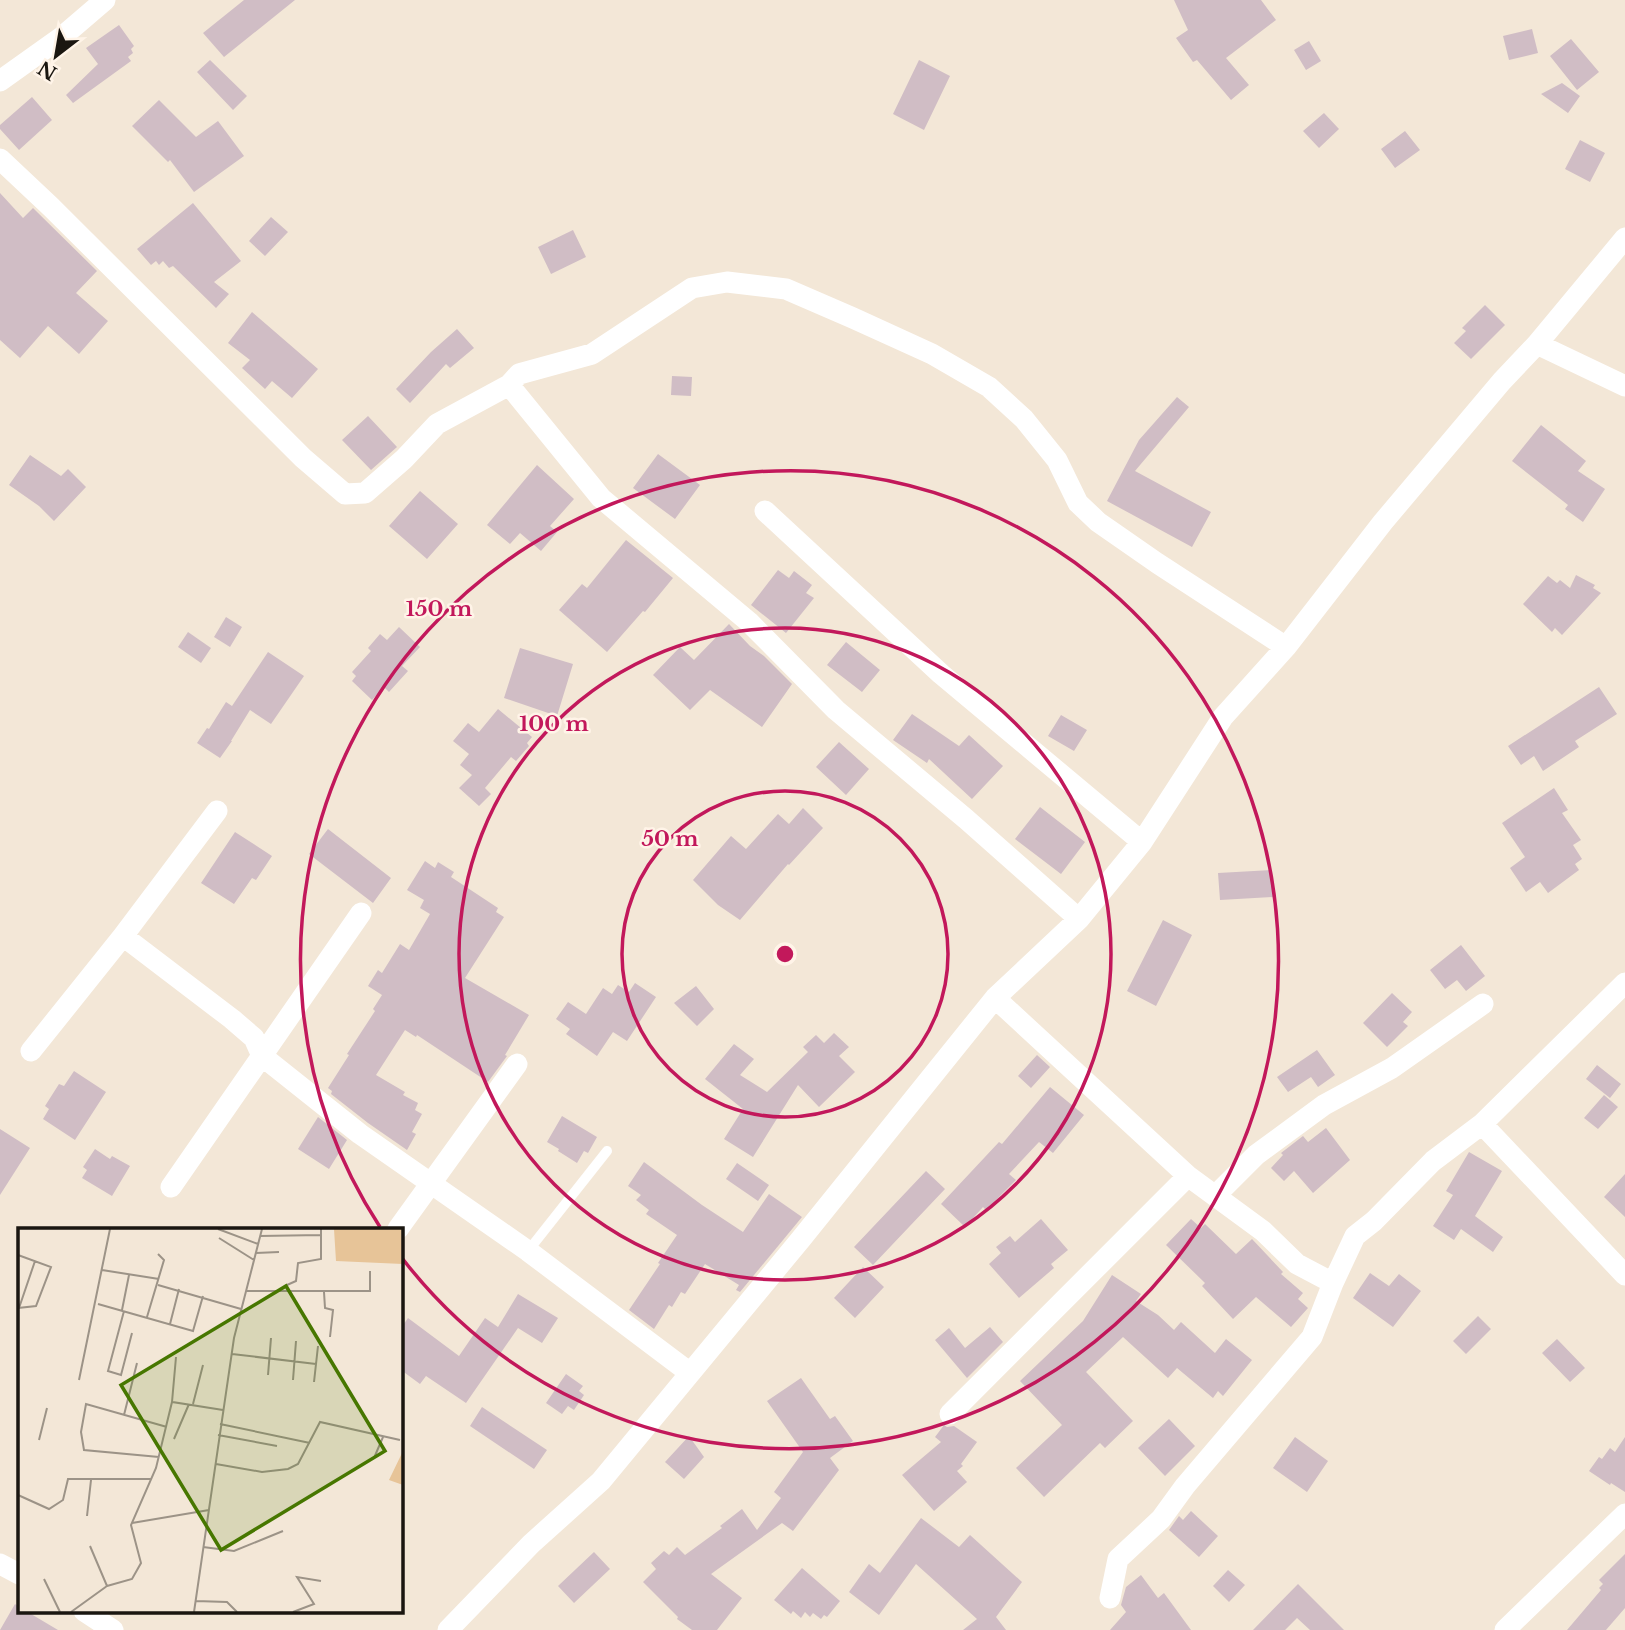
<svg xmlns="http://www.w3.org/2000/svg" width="1625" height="1630" font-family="'Libre Baskerville',serif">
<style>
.building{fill:#d0bdc5}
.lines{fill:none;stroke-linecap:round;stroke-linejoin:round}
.service{stroke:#fff;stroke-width:10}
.minor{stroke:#fff;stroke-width:21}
.ring{fill:none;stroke:#c2185b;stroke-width:3.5}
.inset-road{fill:none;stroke:#9c9387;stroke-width:2}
.view{fill:#477700;fill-opacity:0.15;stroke:#477700;stroke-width:3.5}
.inset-edge{fill:none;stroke:#1a1610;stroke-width:3.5}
.centre{fill:#c2185b;stroke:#fff4e8;stroke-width:3.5}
.ring-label{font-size:21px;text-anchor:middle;font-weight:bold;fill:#c2185b;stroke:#fff4e8;stroke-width:5;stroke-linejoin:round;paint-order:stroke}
</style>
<rect width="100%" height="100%" fill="#f3e7d7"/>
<!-- building -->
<path class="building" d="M244,0h51l-71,57 -21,-24z
M1174,0h87l15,20 -50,38 23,27 -18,15 -34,-40 -4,2 -17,-24 12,-8z
M119,25l15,21 -3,3 2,4 -5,4 3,4 -58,42 -7,-8 32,-31 -12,-16z
M1532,29l6,24 -29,7 -6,-24z
M1571,39l28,33 -22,18 -27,-34z
M1309,41l12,20 -15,9 -12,-20z
M210,60l37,36 -14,14 -36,-38z
M919,60l31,16 -26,54 -31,-16z
M1562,83l18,13 -12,17 -27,-19z
M32,97l20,23 -33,30 -19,-21v-4z
M159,100l37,37 22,-16 26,35 -50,36 -24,-32 -2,2 -36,-36z
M1324,113l15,16 -20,19 -16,-17z
M1405,131l15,19 -25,18 -14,-19z
M1580,140l25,13 -15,29 -25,-13z
M0,193l23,25 10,-10 64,63 -21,22 32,28 -29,33 -31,-28 -28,32 -20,-18z
M193,203l48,58 -27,21 15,12 -13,14 -43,-42 -4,2 -6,-7 -4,4 -3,-4 -5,4 -14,-16z
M271,217l17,15 -23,24 -16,-15z
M573,230l13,27 -35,17 -13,-27z
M1485,305l20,20 -34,34 -17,-16 12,-12 -4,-3z
M252,312l66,57 -26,29 -20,-17 -7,8 -23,-21 8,-8 -22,-17z
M457,329l17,19 -24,20 -4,-4 -36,39 -14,-14 35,-37z
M672,376l20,1 -1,19 -20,-1z
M1177,397l12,10 -54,64 76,41 -19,35 -85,-46 32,-61z
M368,416l29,31 -26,23 -29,-30z
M1541,425l45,36 -8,10 27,18 -22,33 -18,-13 3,-4 -56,-44z
M658,454l42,31 -25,34 -42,-31z
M30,455l31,21 7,-7 18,18 -32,34 -15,-15 -30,-21z
M537,465l37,34 -24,27 7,6 -16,19 -21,-18 -10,11 -23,-19z
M420,491l38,33 -31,35 -38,-33z
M626,540l47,38 -28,34 -2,-1 -36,41 -48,-42 23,-26 5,4z
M778,570l11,8 5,-7 18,14 -6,8 8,5 -28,35 -35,-28z
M1576,575l19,10 -2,3 8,5 -39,42 -7,-7 -3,4 -29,-28 25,-28 9,7 3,-3 10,8z
M226,617l16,10 -12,20 -16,-10z
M729,624l21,22 14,10 28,28 -30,43 -52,-37 -20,20 -37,-35 27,-28 14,13z
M399,627l21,20 -18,19 6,5 -19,21 -5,-5 -12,13 -20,-19 4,-5 -4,-4 19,-21 -3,-3 12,-14 7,6z
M188,632l23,16 -10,15 -23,-16z
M846,642l34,28 -18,22 -35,-27z
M520,648l53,16 -16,52 -53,-18z
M268,652l36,24 -33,48 -21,-14 -19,31h1l-12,17 -23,-15 10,-15 2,1 17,-27 6,4z
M1599,687l18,27 -42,27 4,6 -36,24 -9,-15 -13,9 -13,-19z
M498,709l34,28 -5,6 2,3 -13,15 -5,-4 -26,31 6,6 -12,12 -20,-18 13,-13 -12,-10 9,-11 -16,-13 15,-18 11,9z
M912,714l47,32 10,-11 34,31 -31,33 -43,-40 -2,4 -34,-23z
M1061,715l26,15 -13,21 -26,-15z
M839,742l30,27 -23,26 -30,-28z
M1554,788l14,22 -6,3 19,27 -8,5 9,14 -7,5 4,6 -31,23 -8,-11 -14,10 -16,-24 15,-11 -23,-34z
M1040,807l45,35 -24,32 -46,-35z
M803,808l20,20 -34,37 -1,-1 -48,56 -22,-15 -25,-25 38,-44 15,13 32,-35 11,10z
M328,829l63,49 -18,25 -64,-49z
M235,832l37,24 -16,24 -4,-2 -18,26 -33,-21z
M425,861l10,7 3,-6 16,10 -3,5 47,31 -2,4 8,5 -39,61 64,37 -24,40 2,1 -19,26 -71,-47 -1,2 -11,-7 -29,45 29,17 -2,3 15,8 -3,7 7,4 -10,18 4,2 -9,16 -39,-27 -37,-29 1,-3 -4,-3 21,-33 -2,-1 28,-43 -2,-2 9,-14 -14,-9 10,-16 4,3 18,-29 9,6 21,-36 -10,-6 4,-8 -17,-10z
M1272,870l2,27 -54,3 -2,-27z
M1163,920l29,15 -36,71 -29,-15z
M1461,945l24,31 -19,15 -9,-11 -12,9 -15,-19z
M635,983l21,14 -29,44 -14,-9 -16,24 -31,-22 4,-5 -14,-10 12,-17 18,12 17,-26 9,6 6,-9 11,7z
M696,986l18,23 -17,17 -23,-23z
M1392,993l20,19 -9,10 5,4 -21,21 -24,-24z
M834,1033l15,14 -10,9 16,16 -36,35 -21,-22 -45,72 -29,-18 19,-30 -38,-30 29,-35 20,15 -14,16 27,17 41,-40 -5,-5 13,-12 8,8z
M1317,1050l18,25 -17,12 -7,-10 -23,15 -11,-15z
M1037,1055l13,12 -19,21 -13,-12z
M1597,1065l24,19 -11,14 -24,-19z
M74,1071l32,21 -31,48 -32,-21 6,-10 -4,-3 14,-22 5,2z
M1050,1087l34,28 -31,38 -14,-11 -30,32 7,6 -30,30 -3,-3 -18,20 -24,-23 58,-62 3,2z
M1604,1095l14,12 -20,22 -14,-11z
M562,1116l35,21 -9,16 -4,-2 -7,12 -19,-12 1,-2 -12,-7z
M318,1117l29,23 -18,29 -31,-20z
M1326,1128l24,32 -37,33 -19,-22 -10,10 -13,-13 12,-13 -2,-2 22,-17 5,6z
M0,1129l30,19 -30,47z
M95,1149l15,10 2,-3 18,10 -18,30 -30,-18 5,-8 -4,-3z
M1469,1152l33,19 -27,45 28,21 -10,15 -32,-23 -7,11 -21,-14 20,-31 -7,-4z
M644,1162l58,43 41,27 26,-38 33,23 -62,75 -4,-2 3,-5 -34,-21 -20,30 -4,-2 -9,15 -3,-2 -15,24 -25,-19 31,-46 -2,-1 19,-28 -31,-21 3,-4 -13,-10 5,-5 -13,-9z
M737,1163l32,22 -11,16 -32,-22z
M926,1171l19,18 -72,76 -19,-18z
M1625,1174v43l-21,-20z
M1041,1219l27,31 -17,14 3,4 -35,30 -30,-34 12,-11 -5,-6 14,-11 5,6z
M1191,1219l10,9 4,-4 31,30 16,-15 31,33 -2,2 22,19 -5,6 10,9 -17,19 -35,-30 -23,22 -31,-33 3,-3 -39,-38z
M863,1267l21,20 -29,31 -21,-20z
M1370,1273l19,13 10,-12 22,17 -28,36 -40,-29z
M1112,1275l29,19 -5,7 22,14 16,15 7,-8 34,31 11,-14 26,21 -29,36 -5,-5 -5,7 -36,-30 -9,10 -45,-41 -37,35 47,49 -28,27 -5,-5 -56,54 -28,-29 46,-43 -42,-44 63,-60z
M518,1294l40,24 -16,25 -24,-15 -52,75 -40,-27 -6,8 -19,-14v-42l7,-10 51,38 26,-38 13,9z
M1478,1316l13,13 -25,25 -13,-13z
M990,1327l13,15 -36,36 -32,-38 14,-12 16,20z
M1557,1339l28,29 -15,14 -28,-29z
M566,1374l17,12 -4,5 5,4 -10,15 -6,-4 -6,8 -16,-11z
M801,1378l29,41 5,-3 18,25 -23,17 9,12 -46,61 -11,-8 -71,51 31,24 -25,32h-25l-15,-11 1,-2 -35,-35 13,-13 -5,-6 13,-12 5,4 8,-8 8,8 37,-27 -2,-2 22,-17 15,21 24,-32 -7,-6 29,-40 -36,-51z
M482,1407l65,43 -13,19 -64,-43z
M1169,1419l26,27 -30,30 -27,-28z
M944,1425l3,2 7,-1 23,16 -16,22 2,2 -6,5 10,11 -33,29 -32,-36 39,-33 -6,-5z
M689,1436l15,21 -20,22 -19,-17z
M1295,1437l33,24 -21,31 -34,-24z
M1625,1437v55l-14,-9 -1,2 -21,-14 10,-14 3,2 8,-11 5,4z
M1191,1511l27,25 -19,21 -30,-27 10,-14 4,4z
M921,1518l38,29 11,-12 52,47 -26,35 10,13h-43l14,-11 -61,-55 -37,51 -30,-23 20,-28 11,9z
M594,1552l16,17 -36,34 -16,-17z
M1625,1554v54l-19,22h-39l34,-40 -2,-2 4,-4 -4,-4z
M802,1568l38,33 -13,16 -3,-2 -3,4 -8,-6 -3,4 -5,-5 -4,6 -8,-7 -2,3 -17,-14z
M1228,1570l17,15 -16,17 -16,-16z
M1141,1575l17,23 6,-5 27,37h-81l16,-18 -5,-7 5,-18z
M1298,1584l46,46h-34l-13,-12 -12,12h-32z
M15,1604l4,3v4h7l32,19h-58z"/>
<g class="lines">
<!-- service -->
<path class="service" d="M528,1251l79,-100"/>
<!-- minor -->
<path class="minor" d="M0,81l63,-45 42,-36
M0,159l51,48 252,251 42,36 20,-1 39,-34 33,-35 72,-39 10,-11 73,-20 100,-66 35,-6 59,7 67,29 79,36 57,33 35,32 33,41 21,43 20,19 59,41 129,84
M1537,344l88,42
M509,385l92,113 148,124 87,88 130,109 113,100
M765,511l176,163 201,168
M123,936l109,83 22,19 8,18 98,78 168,117 162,122
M995,998l193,178 75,55 34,33 36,19 22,-47 19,-15 59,-60 49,-37 143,-141
M31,1051l92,-115 94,-125
M1482,1124l143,151
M171,1187l190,-274
M1216,1195l40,-40 68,-50 68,-37 91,-64
M398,1229l119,-165
M950,1414l238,-238
M0,1564l19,10
M1110,1598l8,-39 43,-40 24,-33 127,-149 21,-54
M84,1611l29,19
M448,1630l83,-86 70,-63 200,-242 194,-241 84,-79 63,-77 81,-125 63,-70 97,-125 119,-141 35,-37 88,-106
M1505,1630l120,-116"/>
</g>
<!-- distance rings -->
<g class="ring">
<circle cx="785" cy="954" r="163"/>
<circle cx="785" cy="954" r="326"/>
<path d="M380 1227A489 489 0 1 1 402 1258"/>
</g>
<!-- overview -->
<g transform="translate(18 1228)">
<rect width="385" height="385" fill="#f3e7d7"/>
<path d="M316,1h69v35l-67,-3zM385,223v34l-14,-5z" fill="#e7c498"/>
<path class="inset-road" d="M200,1l40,15M242,8l61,-1M201,10l35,22M238,25l23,-1M0,27l33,12 -15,39 -18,2M84,42l57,9M140,57l83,24M269,57l9,-4 2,-18 23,-4v-30M228,63h124v-20M306,64l1,16 8,2 -3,27M80,76l95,27 10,-35M1,80l16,-47M104,82l7,-35M106,83l-16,60 13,4 11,-42M129,89l17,-57 -6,-6M152,96l9,-35M214,126l84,10M250,147l3,-37M61,152l31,-151M275,152l3,-39M296,154l4,-36M154,174l4,-45M175,176l10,-39M106,187l13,-52M202,196l90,19M200,207l59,11M156,211l15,-35M21,212l8,-32M141,229l-75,-7 -3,-18 5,-28 81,23M356,230l9,-21M198,236l46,8 26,-3 10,-5 22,-42 80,18M0,267l31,14 14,-9 5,-21h83M69,288l4,-36M114,295l77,-13M72,318l17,40 25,-7 9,-16 -10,-38 25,-57 16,-66 51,8M185,319l31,4 49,-20M26,351l16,33M178,373l31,1 10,10M53,384l36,-26M176,384l40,-274 28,-109M275,384l21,-8 -17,-27 24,4"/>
<path class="view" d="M268,58l99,165 -164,99 -100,-165z"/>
<rect width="385" height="385" class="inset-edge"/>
</g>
<circle cx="785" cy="954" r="10" class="centre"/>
<g class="ring-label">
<text x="439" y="616">150 m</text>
<text x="554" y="731">100 m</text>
<text x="670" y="846">50 m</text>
</g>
<!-- north arrow -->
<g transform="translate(56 56) rotate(211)" stroke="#fff4e8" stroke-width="5" paint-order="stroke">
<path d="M0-5L12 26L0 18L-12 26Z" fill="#1a1610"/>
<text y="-10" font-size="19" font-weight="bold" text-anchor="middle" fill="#1a1610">N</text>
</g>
</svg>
